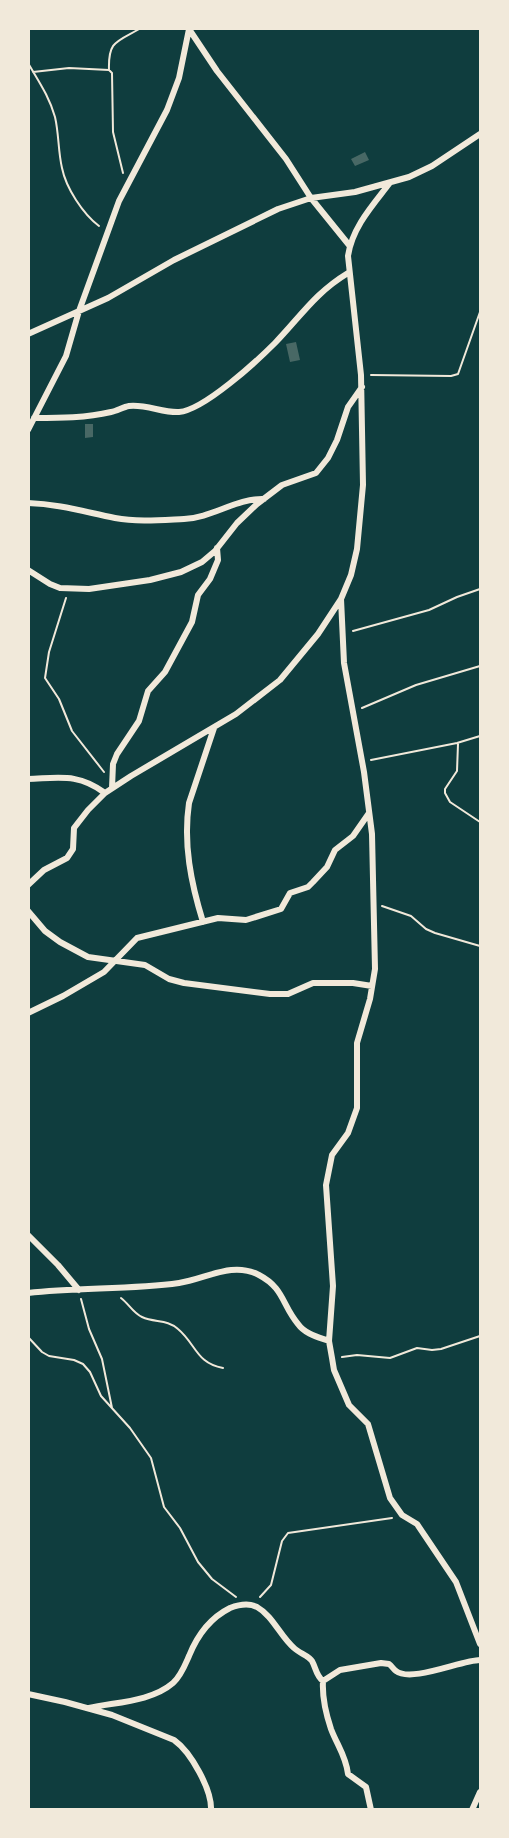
<svg xmlns="http://www.w3.org/2000/svg" width="509" height="1838" font-family="Manrope,sans-serif">
<style>
.building{fill:#486865}
.lines{fill:none;stroke-linecap:round;stroke-linejoin:round}
.path{stroke:#f1e9da;stroke-width:2}
.minor{stroke:#f1e9da;stroke-width:6}
</style>
<rect width="100%" height="100%" fill="#0f3d3e"/>
<!-- building -->
<path class="building" d="M365,152l4,8 -14,6 -4,-7z
M296,342l4,18 -10,2 -4,-18z
M85,424h8v13l-8,1z"/>
<g class="lines">
<!-- path -->
<path class="path" d="M28,63c11,19 21,33 27,54 4,17 3,34 7,51 4,20 21,46 37,58
M109,70c-1,-30 8,-28 32,-42
M33,72l36,-4 40,2 3,3 1,59 10,41
M371,375l80,1 7,-2 22,-62
M66,598l-17,54 -4,26 14,21 13,32 32,41
M353,631l76,-21 28,-13 23,-8
M362,708l54,-23 64,-19
M458,744l-1,27 -12,18v4l5,9 30,20
M371,760l86,-17 23,-7
M382,906l29,10 15,13 9,4 45,13
M121,1298c8,6 12,15 21,19 13,6 25,2 36,12 18,15 18,34 45,39
M81,1299l8,30 13,30 10,49
M28,1337l14,15 7,4 25,4 9,4 7,8 11,24 29,32 21,30 13,49 16,21 18,34 14,17 24,18
M342,1357l15,-2 33,3 27,-10 15,2 9,-1 39,-13
M260,1597l11,-12 11,-44 6,-8 104,-15"/>
<!-- minor -->
<path class="minor" d="M189,29l28,42 69,88 25,39 38,47
M28,334l80,-36 66,-38 104,-51 33,-11 44,-6 54,-15 23,-11 48,-32
M34,418c26,0 52,0 77,-6 6,-1 12,-5 18,-6 17,-2 34,7 50,6 25,-2 78,-51 96,-69 26,-27 40,-50 73,-70
M28,430l38,-74 13,-45 40,-110 48,-91 12,-32 10,-49
M28,503c31,1 57,9 87,15 22,4 46,2 69,1 28,-1 52,-21 80,-20
M28,570l22,14 10,4 29,1 61,-9 31,-8 21,-10 13,-11 22,-28 20,-19 25,-19 34,-12 12,-15 9,-18 11,-33 14,-20
M341,599l3,64 20,109 8,62 3,135 -5,30 -13,44v65l-9,25 -16,22 -6,30 7,101 -4,55 3,17 2,12 15,35 19,19 22,74 12,17 15,9 39,58 24,62
M28,779c32,-1 50,-6 77,14
M112,788l1,-24 4,-10 22,-33 9,-30 17,-19 27,-50 6,-27 12,-16 8,-19 -1,-12
M28,885l16,-15 23,-12 6,-9 1,-21 14,-18 17,-17 26,-17 105,-62 44,-34 38,-46 23,-35 10,-24 6,-26 6,-64 -2,-110 -13,-119c4,-28 24,-50 41,-72
M28,911l17,20 15,11 28,15 57,8 24,14 15,4 86,11h18l25,-11h40l19,3
M203,922c-12,-39 -20,-78 -14,-119l25,-75
M28,1013l35,-17 41,-24 33,-34 81,-20 28,2 35,-11 9,-16 18,-6 5,-5 14,-15 8,-17 18,-14 16,-23
M28,1235l30,30 21,25
M28,1293c50,-6 101,-3 151,-10 27,-4 53,-22 80,-8 25,13 23,30 39,49 7,10 20,13 31,17
M323,1681c-1,16 3,33 8,48 6,16 15,27 17,45l18,13 5,23
M28,1694l37,8 47,13 62,25c17,12 38,50 37,70
M89,1708c26,-6 62,-6 84,-25 8,-7 12,-18 16,-27 8,-20 21,-38 41,-48 8,-3 19,-5 27,-1 16,9 23,29 37,41 5,5 15,8 18,13 4,7 4,15 11,20l17,-11 41,-7 8,1c3,2 4,5 7,7 15,12 66,-11 84,-11
M472,1810l8,-18"/>
</g>
<!-- border -->
<rect width="509" height="1838" fill="none" stroke="#f1e9da" stroke-width="60"/>
</svg>
